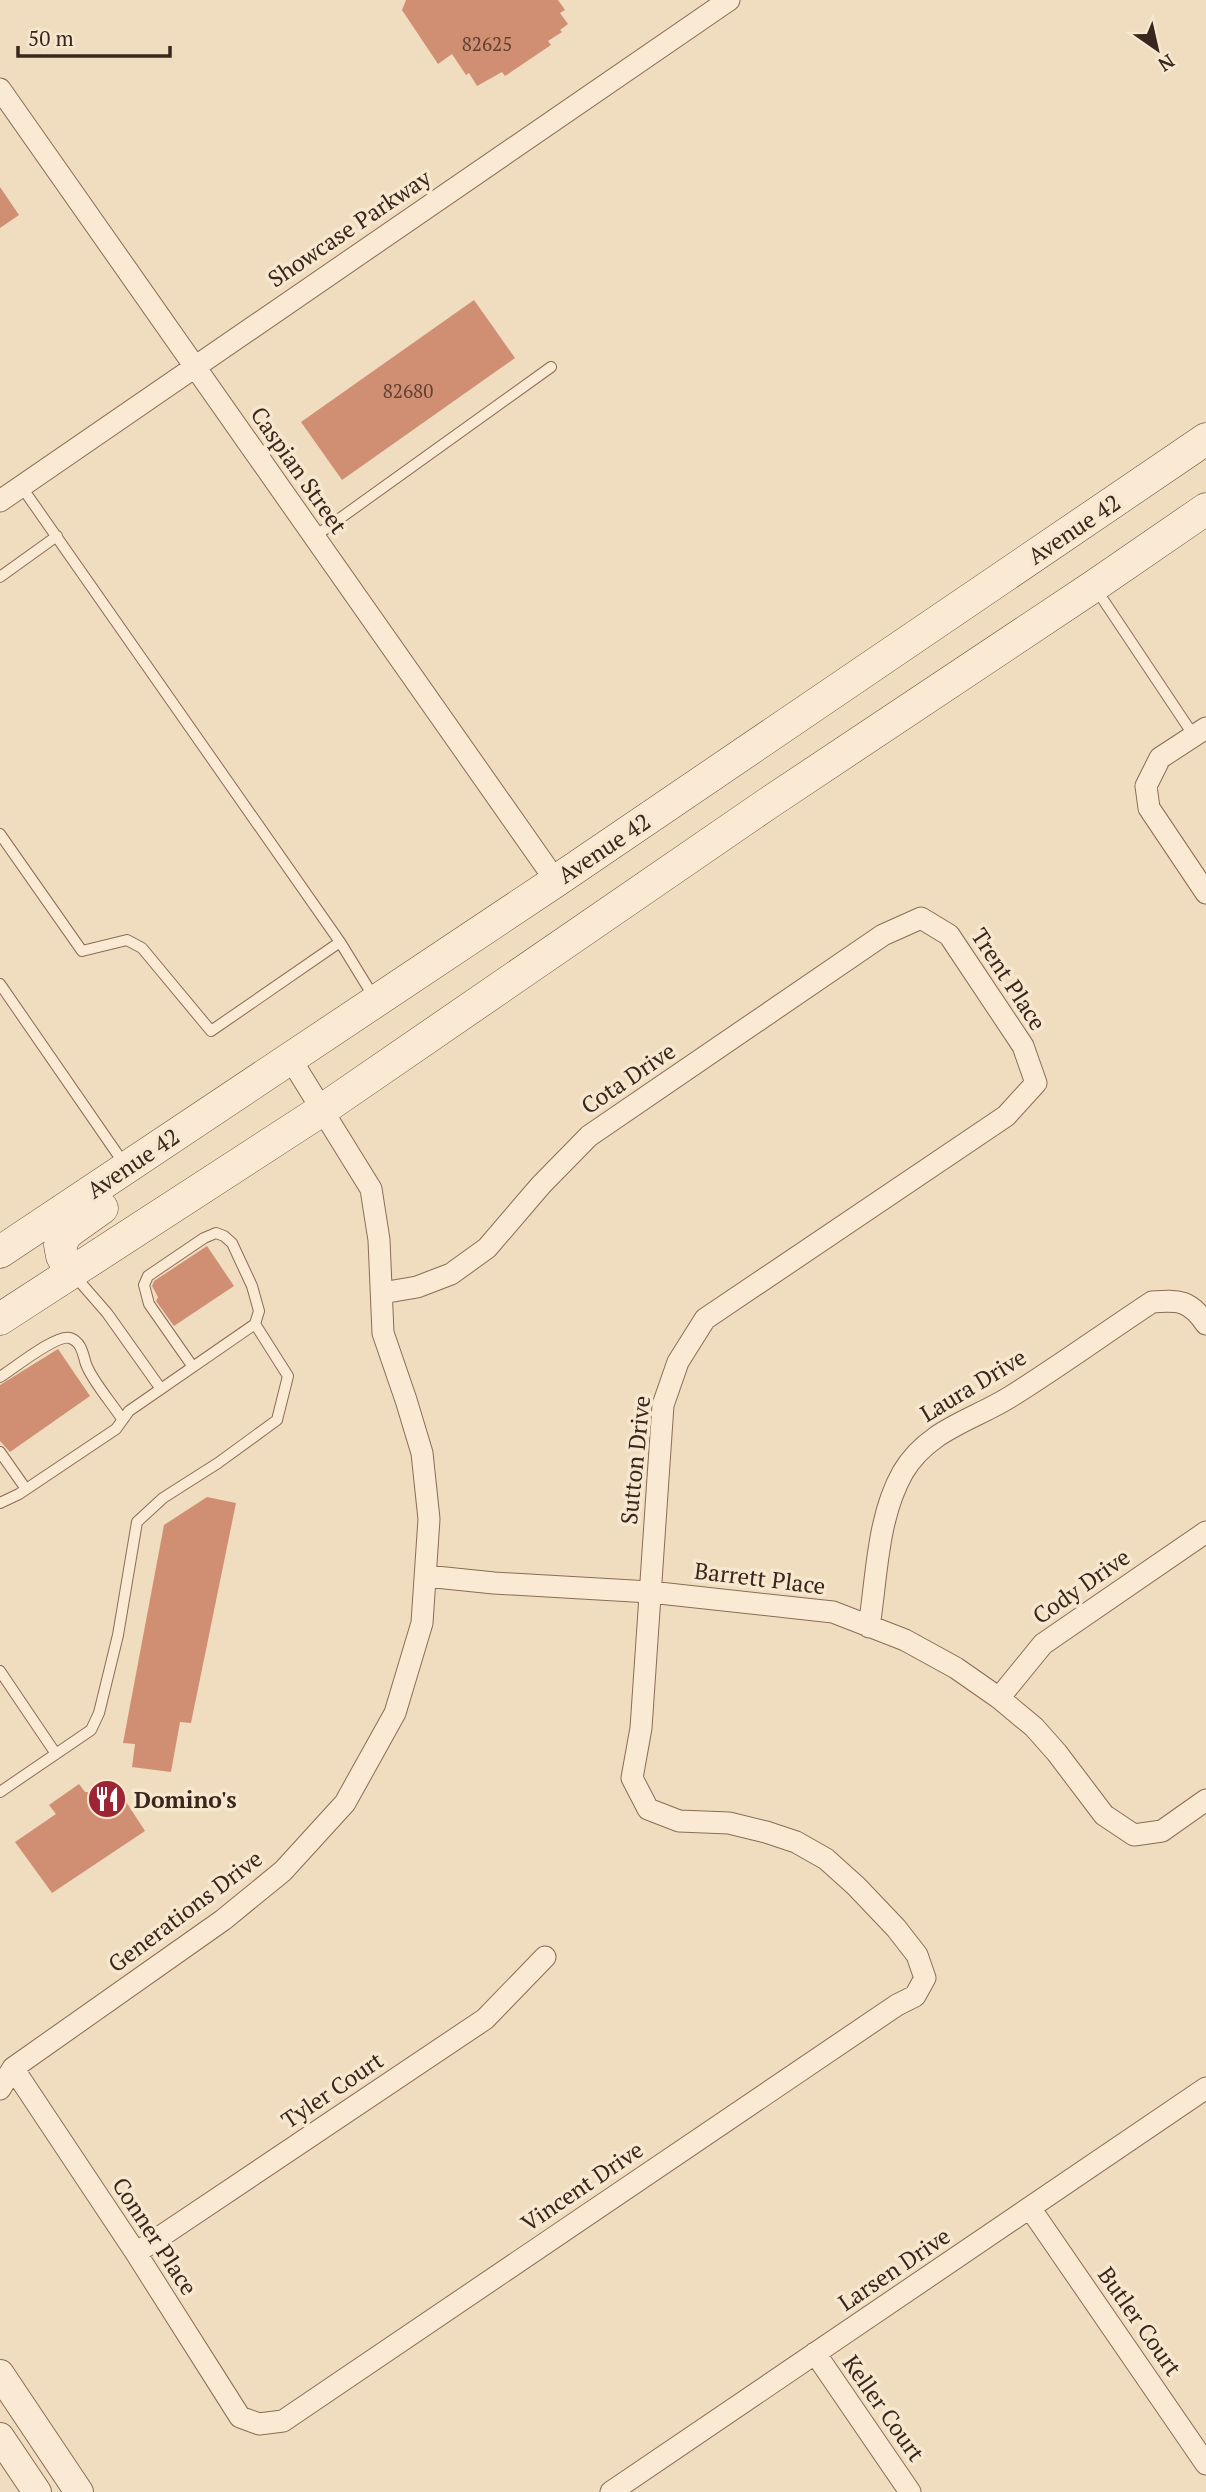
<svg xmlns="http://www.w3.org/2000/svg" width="1206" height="2492" font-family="'PT Serif',serif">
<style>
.building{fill:#d08f73}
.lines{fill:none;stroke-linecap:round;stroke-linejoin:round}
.service-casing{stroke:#8a6c57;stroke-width:12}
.minor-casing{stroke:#8a6c57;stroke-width:23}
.tertiary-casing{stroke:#8a6c57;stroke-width:30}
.secondary-casing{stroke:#6b4d3a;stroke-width:33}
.service{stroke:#faead3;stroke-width:10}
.minor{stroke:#faead3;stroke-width:21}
.tertiary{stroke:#faead3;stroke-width:28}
.secondary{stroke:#faead3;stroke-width:32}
.labels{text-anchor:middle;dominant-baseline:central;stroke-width:7;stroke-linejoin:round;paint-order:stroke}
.number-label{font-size:19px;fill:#5f4032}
.street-label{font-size:23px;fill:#39261c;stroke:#f7e7cf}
.poi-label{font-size:23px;font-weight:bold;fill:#39261c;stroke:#f7e7cf;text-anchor:start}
</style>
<rect width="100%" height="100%" fill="#f0dcbf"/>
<!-- building -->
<path class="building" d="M406,0h152l7,10 -5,3 8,11 -8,6 2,2 -14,9 3,4 -46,31 -3,-4 -25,14 -8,-13 -3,2 -14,-21 -14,10 -36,-54z
M0,187l19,28 -19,13z
M474,300l41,58 -173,122 -41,-58z
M207,1246l27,40 -60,40 -18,-25 2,-4 -6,-11 2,-5z
M58,1349l32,47 -80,56 -10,-11v-56z
M207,1497l29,6 -45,220 -11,-1 -9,50 -39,-5 3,-23 -12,-1 41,-218z
M79,1784l6,8 36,2 24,37 -93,62 -37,-51 41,-28 -7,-9z"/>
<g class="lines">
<!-- service casing -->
<g class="service-casing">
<path id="service" d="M21,486l319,456 35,57
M314,537l237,-170
M0,577l57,-41
M1096,589l98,147
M0,834l82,117 45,-11 15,8 69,83 129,-89
M0,984l125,181
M73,1274l34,39 54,76
M193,1367l-44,-63 -5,-19 4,-9 56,-38 12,-5 8,3 8,7 20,43 7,25 -4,13
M0,1377c13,-8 56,-43 70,-39 12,4 13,17 16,26 6,17 26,39 36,55
M0,1452l26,37
M0,1503l19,-9 97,-65 13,-18 126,-87 33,52 -11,44 -59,43 -55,35 -26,24 -19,113 -19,78 -8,17 -91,62
M0,1671l56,83"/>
</g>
<!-- minor casing -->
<g class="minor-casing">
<path id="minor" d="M0,89l556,792
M0,501l729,-501
M1206,728l-46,30 -14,28 3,22 57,85
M426,1576l68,7 156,9 183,20 72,28 51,28 43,30 35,29 23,26 47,62 30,20 28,-4 44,-31
M869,1627c8,-51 8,-109 34,-155 25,-42 68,-51 107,-75 48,-30 95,-64 142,-95 27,-2 38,-2 54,22
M999,1698l44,-54 163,-112
M13,2068l123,185 104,164 19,7 24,-3 614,-416 18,-9 10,-18 -8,-23 -21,-27 -40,-42 -30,-27 -30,-17 -30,-10 -37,-9 -50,-2 -31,-12 -16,-31 9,-50 22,-323 15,-43 27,-43 301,-203 30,-33 -13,-37 -74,-111 -28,-17 -38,17 -294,201 -48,49 -54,63 -36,26 -34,13 -35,6
M0,2089l13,-21 210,-148 60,-49 62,-68 50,-90 27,-90 7,-104 -7,-66 -16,-53 -23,-67 -4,-93 -8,-51 -81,-131
M1030,2208l176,256
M136,2253l349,-234 60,-62
M815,2353l95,139
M611,2492l595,-404"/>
</g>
<!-- tertiary casing -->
<g class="tertiary-casing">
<path id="tertiary" d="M0,2374l79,118
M0,2437l37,55"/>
</g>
<!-- secondary casing -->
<g class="secondary-casing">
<path id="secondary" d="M0,1252l556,-371 650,-442
M71,1272l-9,-16 -2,-11 7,-12 35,-25
M0,1319l322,-209 445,-306 327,-218 112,-77"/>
</g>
<!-- service -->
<use href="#service" class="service"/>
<!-- minor -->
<use href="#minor" class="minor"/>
<!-- tertiary -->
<use href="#tertiary" class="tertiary"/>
<!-- secondary -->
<use href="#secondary" class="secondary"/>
</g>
<!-- icons -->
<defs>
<g id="restaurant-disc" transform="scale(2.0125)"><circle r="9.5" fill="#9c2433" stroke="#f7e7cf"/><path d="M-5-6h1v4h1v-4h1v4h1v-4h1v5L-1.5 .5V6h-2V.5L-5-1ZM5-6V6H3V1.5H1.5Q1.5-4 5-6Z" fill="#fff"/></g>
</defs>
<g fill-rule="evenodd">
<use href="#restaurant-disc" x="107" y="1799"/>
</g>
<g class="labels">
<!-- number labels -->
<g class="number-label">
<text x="487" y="43">82625</text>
<text x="408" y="390">82680</text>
</g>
<!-- street labels -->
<g class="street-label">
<text transform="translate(349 228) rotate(-34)">Showcase Parkway</text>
<text transform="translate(299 470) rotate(55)">Caspian Street</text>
<text transform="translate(1074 529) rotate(-34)">Avenue 42</text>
<text transform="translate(604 848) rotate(-34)">Avenue 42</text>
<text transform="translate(1009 979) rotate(57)">Trent Place</text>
<text transform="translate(628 1078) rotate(-34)">Cota Drive</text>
<text transform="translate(133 1163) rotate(-34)">Avenue 42</text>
<text transform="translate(973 1385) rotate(-31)">Laura Drive</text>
<text transform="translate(635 1460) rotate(-84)">Sutton Drive</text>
<text transform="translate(760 1578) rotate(7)">Barrett Place</text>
<text transform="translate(1081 1586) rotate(-35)">Cody Drive</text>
<text transform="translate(185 1911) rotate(-37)">Generations Drive</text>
<text transform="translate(332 2090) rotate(-34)">Tyler Court</text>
<text transform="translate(582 2186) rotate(-34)">Vincent Drive</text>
<text transform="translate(155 2236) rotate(57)">Conner Place</text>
<text transform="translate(894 2269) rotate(-34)">Larsen Drive</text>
<text transform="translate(1140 2321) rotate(55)">Butler Court</text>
<text transform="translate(884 2408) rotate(55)">Keller Court</text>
</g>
<!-- poi labels -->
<g class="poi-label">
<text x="134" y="1799">Domino's</text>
</g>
</g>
<!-- north arrow -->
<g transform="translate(1157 49) rotate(146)" stroke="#f7e7cf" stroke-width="5" paint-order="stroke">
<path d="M0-5L12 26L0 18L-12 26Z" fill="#39261c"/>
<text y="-10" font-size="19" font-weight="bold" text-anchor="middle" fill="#39261c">N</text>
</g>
<!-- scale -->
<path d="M18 46v10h152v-10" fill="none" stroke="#39261c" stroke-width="3.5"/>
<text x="28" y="46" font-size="21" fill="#39261c" stroke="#f7e7cf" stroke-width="5" paint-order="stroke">50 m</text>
</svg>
